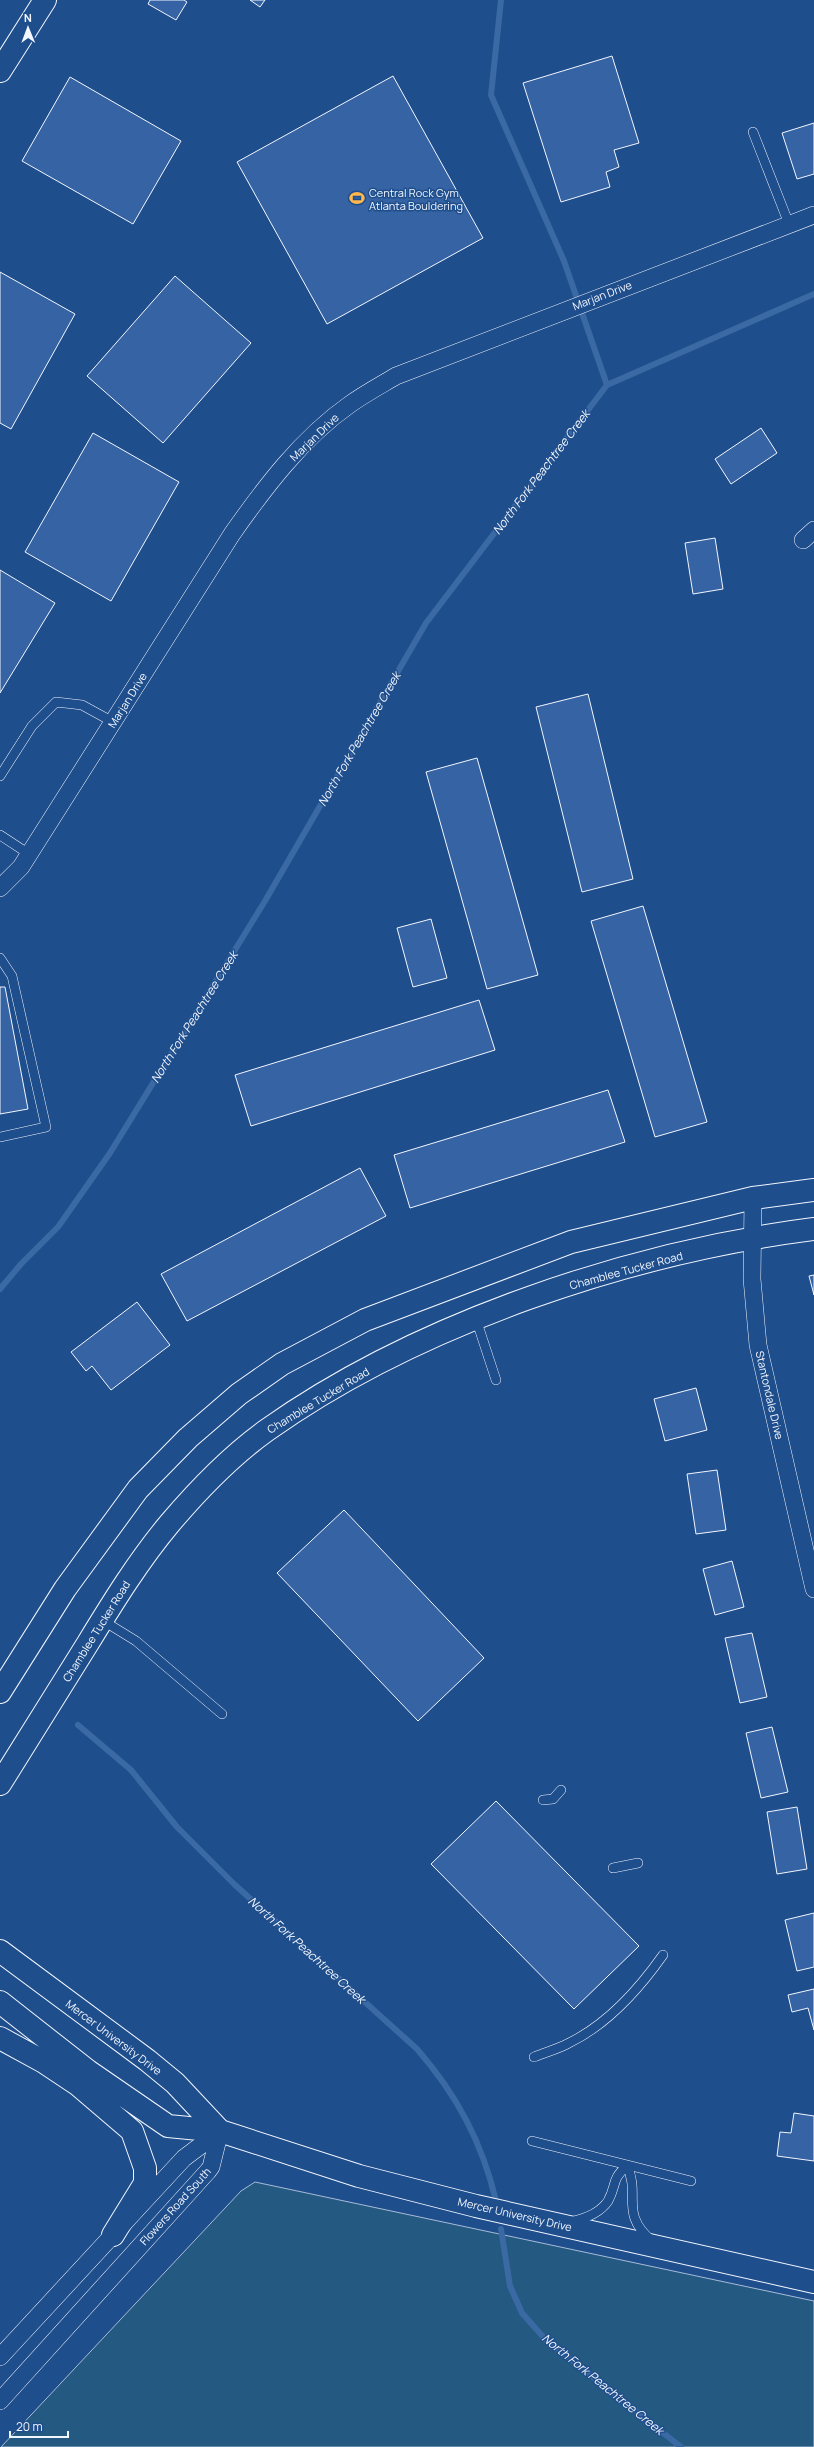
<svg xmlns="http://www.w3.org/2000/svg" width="814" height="2447" font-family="Manrope,sans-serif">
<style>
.green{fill:#245a82;stroke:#a8bbd7}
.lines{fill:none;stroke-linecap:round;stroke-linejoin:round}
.stream{stroke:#3b69a3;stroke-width:6}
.building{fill:#3563a3;stroke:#f2f6ff}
.lane-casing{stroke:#f2f6ff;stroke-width:10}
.street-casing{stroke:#f2f6ff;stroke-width:18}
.secondary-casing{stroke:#f2f6ff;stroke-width:24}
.lane{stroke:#1f4e8c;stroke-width:9}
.street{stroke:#1f4e8c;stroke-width:17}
.secondary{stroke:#1f4e8c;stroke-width:22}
.labels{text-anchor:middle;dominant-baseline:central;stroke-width:3;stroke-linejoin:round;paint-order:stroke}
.poi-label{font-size:11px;fill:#f2f6ff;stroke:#1f4e8c;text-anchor:start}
.street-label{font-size:11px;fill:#f2f6ff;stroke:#1f4e8c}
.water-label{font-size:12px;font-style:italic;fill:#f2f6ff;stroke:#1f4e8c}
</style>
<rect width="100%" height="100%" fill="#1f4e8c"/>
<!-- green -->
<path class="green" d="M255,2182l559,119v146h-813l240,-256z"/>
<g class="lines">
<!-- stream -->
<path class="stream" d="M501,0l-10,95 73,166 43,124
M0,1289l21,-25 37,-37 52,-74 155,-252 161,-278 181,-238 207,-91
M78,1725l53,45 46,57 57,57 183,165c40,46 65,93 79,152
M501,2229l9,57 12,27 23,26 136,108"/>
</g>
<!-- building -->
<path class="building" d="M150,0h34l3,2 -11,18 -28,-16z
M250,0h15l-5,7z
M612,56l27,87 -25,7 5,17 -13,5 4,15 -49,15 -38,-119z
M393,76l90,162 -156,86 -90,-162z
M70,77l111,64 -48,83 -111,-63z
M814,123v51l-17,5 -15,-46z
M0,272l75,42 -64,115 -11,-6z
M175,276l76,67 -88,100 -76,-67z
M761,428l16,25 -46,31 -16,-25z
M93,433l86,49 -68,119 -86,-49z
M715,538l8,51 -30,5 -8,-51z
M0,570l55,33 -55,90z
M588,694l45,185 -51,13 -46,-185z
M477,758l61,217 -51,14 -61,-217z
M643,906l64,216 -52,15 -64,-216z
M431,919l16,59 -34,9 -16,-59z
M0,987h5l23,122 -28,5z
M479,1000l16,50 -244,76 -16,-51z
M608,1090l17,52 -215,66 -16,-53z
M360,1168l26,48 -199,105 -26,-47z
M814,1275v20l-5,-19z
M137,1302l33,43 -59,45 -19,-24 -6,5 -15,-19z
M696,1388l11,42 -42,11 -11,-42z
M717,1470l9,60 -30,4 -9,-60z
M344,1510l140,148 -66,63 -141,-148z
M732,1561l12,46 -29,8 -12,-46z
M752,1633l15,64 -27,6 -15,-65z
M772,1727l16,65 -27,6 -15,-65z
M496,1801l143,145 -65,63 -143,-145z
M797,1807l10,62 -30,5 -10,-62z
M814,1913v54l-17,4 -12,-51z
M814,1989v41l-6,-22 -16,4 -4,-17z
M794,2113l20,3v45l-37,-5 3,-24 11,1z"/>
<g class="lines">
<!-- lane casing -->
<g class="lane-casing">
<path id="lane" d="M753,132l36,92
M0,776l32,-50 24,-24 26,3 31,17
M0,835l29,19
M0,958l12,18 34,151 -46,10
M476,1319l20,61
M102,1620l34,21 86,73
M543,1800l10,-1 8,-9
M613,1868l25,-5
M534,2057c12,-5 24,-8 35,-14 37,-18 70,-54 94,-88
M532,2141l159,40
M570,2222c14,-3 30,-9 38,-21 9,-16 3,-22 19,-35 14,29 -8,47 25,75"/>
</g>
<!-- street casing -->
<g class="street-casing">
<path id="street" d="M803,540l11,-10
M0,888l21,-21 211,-333c33,-47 70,-96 117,-129 15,-11 32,-20 47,-29l418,-161
M753,1198l-1,81 6,66 56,244
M0,2357l184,-199 36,-27
M0,2401l208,-230 3,-4 9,-36"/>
</g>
<!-- secondary casing -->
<g class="secondary-casing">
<path id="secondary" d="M0,71l45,-71
M0,1692l65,-103 73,-100 50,-51 51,-44 43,-30 83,-44 206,-78 182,-44 61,-8
M0,1784c29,-47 59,-94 88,-141 25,-41 51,-83 82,-120 28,-33 62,-68 97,-93 151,-107 365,-178 547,-201
M0,1951l147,109 28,23 45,48
M0,2002l88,69 80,55 52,5 139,45 117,30 338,76
M0,2038l44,24 33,22 55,47 13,37v15l-32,52"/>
</g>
<!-- lane -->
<use href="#lane" class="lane"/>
<!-- street -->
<use href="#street" class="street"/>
<!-- secondary -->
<use href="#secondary" class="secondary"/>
</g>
<!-- icons -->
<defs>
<g id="stadium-bare" transform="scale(1.2)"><path d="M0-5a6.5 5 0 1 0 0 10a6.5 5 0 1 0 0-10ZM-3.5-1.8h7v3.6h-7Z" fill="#ffb74d" stroke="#1f4e8c" stroke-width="2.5" paint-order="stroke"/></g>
</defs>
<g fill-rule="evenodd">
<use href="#stadium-bare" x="357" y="198"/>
</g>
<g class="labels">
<!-- poi labels -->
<g class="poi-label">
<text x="369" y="192">Central Rock Gym<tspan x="369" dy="13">Atlanta Bouldering</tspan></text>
</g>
<!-- street labels -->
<g class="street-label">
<text transform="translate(602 295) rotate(-21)">Marjan Drive</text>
<text transform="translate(314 437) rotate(-44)">Marjan Drive</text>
<text transform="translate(127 700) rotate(-58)">Marjan Drive</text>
<text transform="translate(626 1270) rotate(-15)">Chamblee Tucker Road</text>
<text transform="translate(770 1395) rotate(77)">Stantondale Drive</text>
<text transform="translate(318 1400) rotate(-31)">Chamblee Tucker Road</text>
<text transform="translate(96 1631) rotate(-58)">Chamblee Tucker Road</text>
<text transform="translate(114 2037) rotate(37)">Mercer University Drive</text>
<text transform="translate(175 2206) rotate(-48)">Flowers Road South</text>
<text transform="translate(515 2214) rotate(13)">Mercer University Drive</text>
</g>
<!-- water labels -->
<g class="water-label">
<text transform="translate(541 472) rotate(-53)">North Fork Peachtree Creek</text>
<text transform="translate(359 739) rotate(-60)">North Fork Peachtree Creek</text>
<text transform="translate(194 1017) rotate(-58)">North Fork Peachtree Creek</text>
<text transform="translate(307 1950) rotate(42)">North Fork Peachtree Creek</text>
<text transform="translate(603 2384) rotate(39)">North Fork Peachtree Creek</text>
</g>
</g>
<!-- north arrow -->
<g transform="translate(28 28) rotate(359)" stroke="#1f4e8c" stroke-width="3" paint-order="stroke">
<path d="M0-3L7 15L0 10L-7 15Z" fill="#f2f6ff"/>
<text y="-6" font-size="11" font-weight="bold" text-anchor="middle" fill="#f2f6ff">N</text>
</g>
<!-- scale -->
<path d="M10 2431v6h58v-6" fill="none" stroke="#f2f6ff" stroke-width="2"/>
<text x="16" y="2431" font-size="12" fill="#f2f6ff" stroke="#1f4e8c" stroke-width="3" paint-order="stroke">20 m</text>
</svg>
